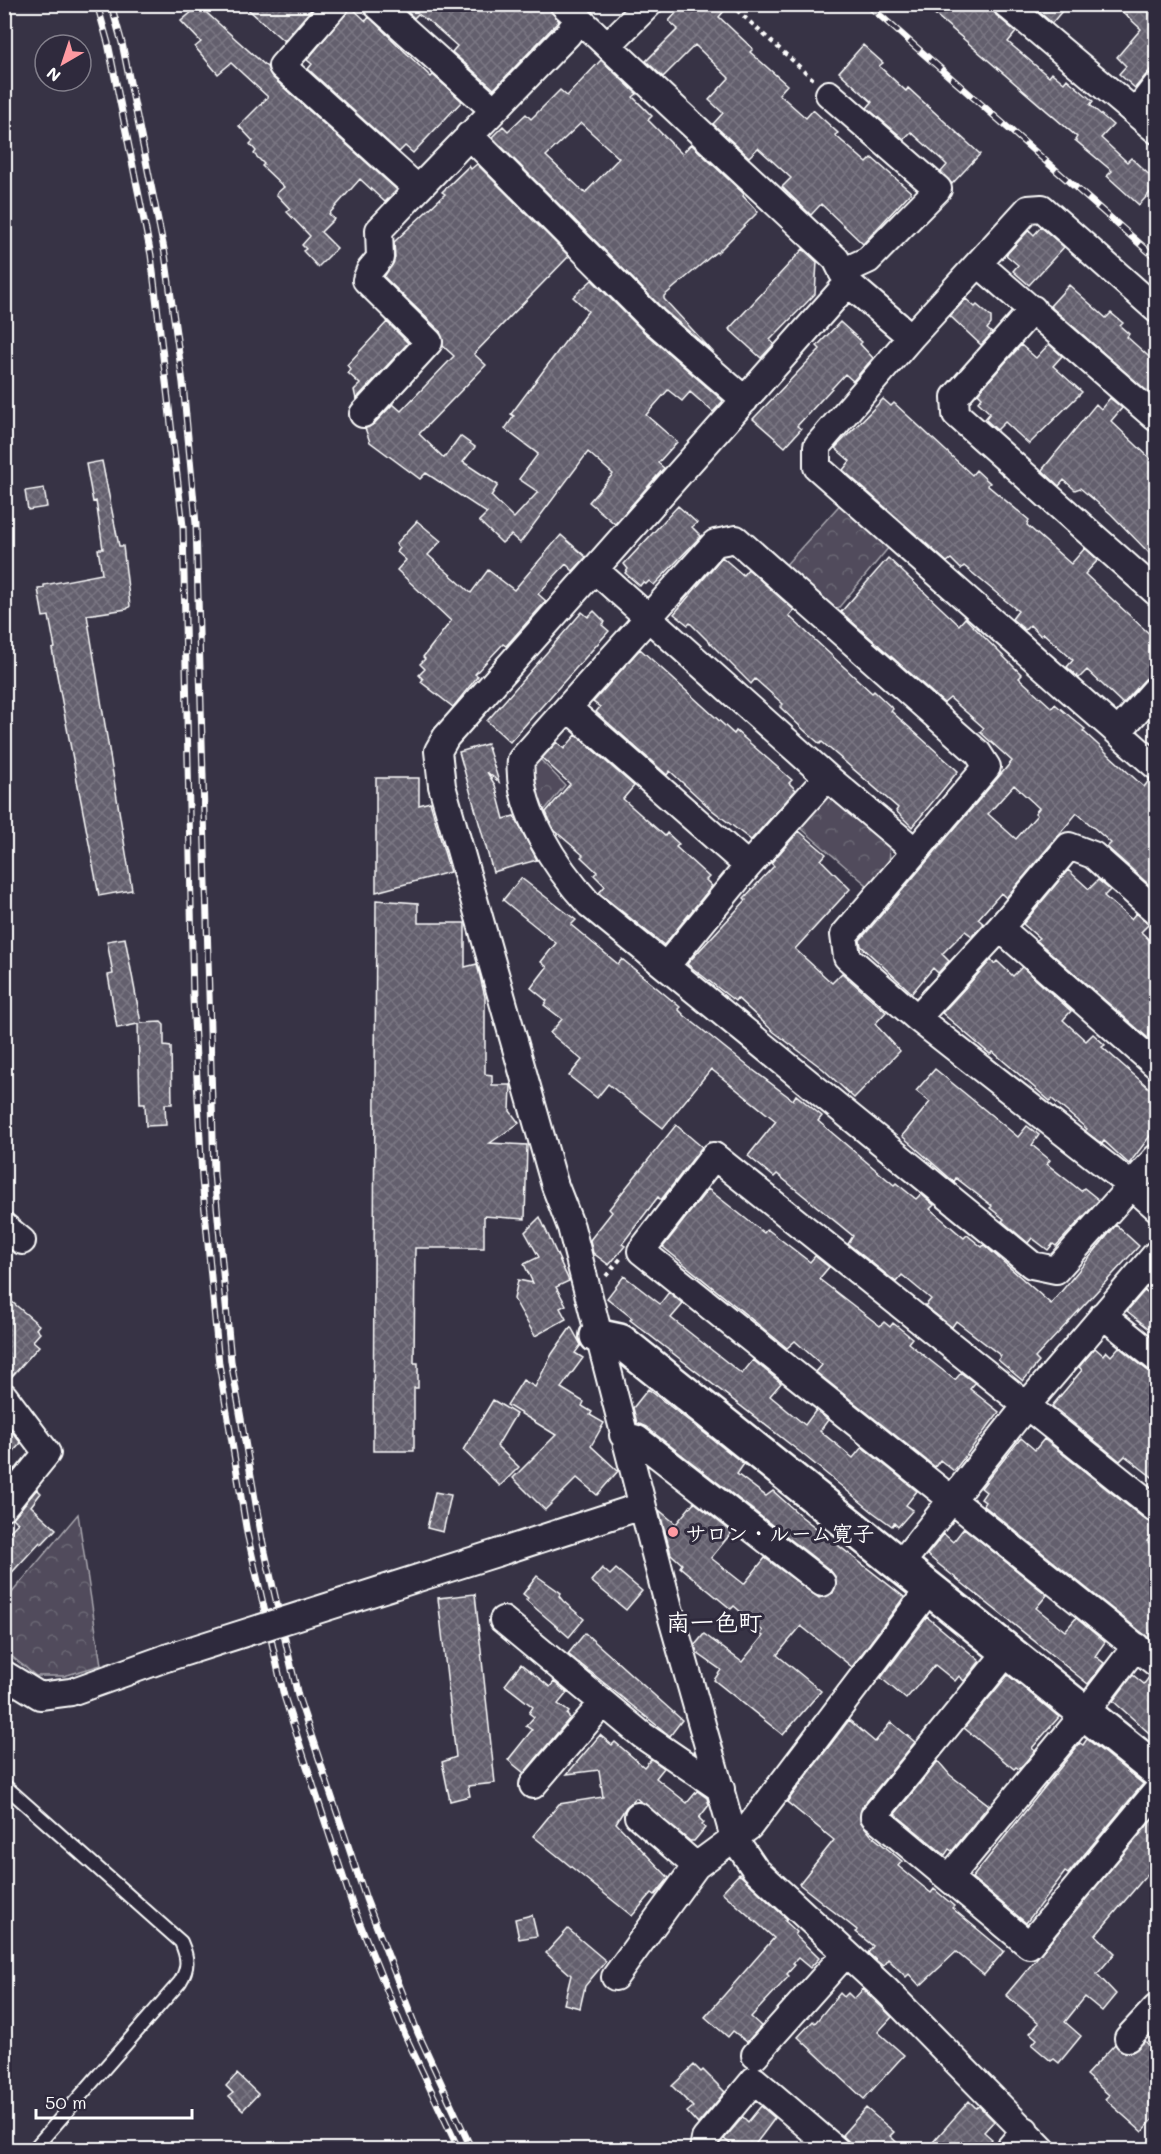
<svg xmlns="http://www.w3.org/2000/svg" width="1161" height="2154" font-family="Mali,'Klee One',sans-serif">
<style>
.park{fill:url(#park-crowns);stroke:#a8a6ae;stroke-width:1.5}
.building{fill:url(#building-cross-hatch);stroke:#fff;stroke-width:1.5;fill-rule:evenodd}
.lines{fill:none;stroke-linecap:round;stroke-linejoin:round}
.lane-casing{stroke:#fff;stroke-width:16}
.street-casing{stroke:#fff;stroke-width:30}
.secondary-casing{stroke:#fff;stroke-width:38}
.path{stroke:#fff;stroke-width:4;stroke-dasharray:4.5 4.5;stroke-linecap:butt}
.lane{stroke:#2f2a3d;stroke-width:12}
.street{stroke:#2f2a3d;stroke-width:26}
.secondary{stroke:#2f2a3d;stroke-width:33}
.rail-casing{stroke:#fff;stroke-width:7}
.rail{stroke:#2f2a3d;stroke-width:4.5;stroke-dasharray:14;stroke-linecap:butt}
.street-bridge-casing{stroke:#fff;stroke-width:30;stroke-linecap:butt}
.street-bridge{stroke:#2f2a3d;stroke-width:26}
.poi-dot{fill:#ff9aa2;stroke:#2f2a3d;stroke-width:2}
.labels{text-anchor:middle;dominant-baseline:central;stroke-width:6;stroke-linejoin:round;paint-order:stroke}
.poi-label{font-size:21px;font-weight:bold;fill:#fff;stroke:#2f2a3d;text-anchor:start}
.quarter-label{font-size:24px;font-weight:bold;fill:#fff;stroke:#2f2a3d}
</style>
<defs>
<pattern id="park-crowns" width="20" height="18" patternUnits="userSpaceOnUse" patternTransform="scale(1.5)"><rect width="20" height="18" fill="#514c5c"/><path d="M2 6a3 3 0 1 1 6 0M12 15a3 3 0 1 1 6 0" fill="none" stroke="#6b6774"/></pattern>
<pattern id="building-cross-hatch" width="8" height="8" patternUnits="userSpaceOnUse" patternTransform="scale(1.5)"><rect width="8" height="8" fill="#635f6d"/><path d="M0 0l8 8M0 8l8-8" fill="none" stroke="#7a7783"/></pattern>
</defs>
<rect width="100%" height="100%" fill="#373345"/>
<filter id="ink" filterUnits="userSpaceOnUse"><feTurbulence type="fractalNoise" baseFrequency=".0167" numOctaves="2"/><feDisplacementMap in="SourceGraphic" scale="12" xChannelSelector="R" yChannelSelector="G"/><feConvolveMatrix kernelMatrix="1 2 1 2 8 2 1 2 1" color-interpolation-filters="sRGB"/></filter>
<g filter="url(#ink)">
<!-- park -->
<path class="park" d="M845,499l49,42 -59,71 -52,-44z
M539,758l26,27 -21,26c-7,-19 -20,-36 -5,-53z
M831,795l58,51 1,15 -22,25 -72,-62 21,-25z
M78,1514l23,151 -37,11h-28l-31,-25v-50z"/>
<!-- building -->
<path class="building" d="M242,4h74l-32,37z
M399,4h147l13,17 -65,68 -42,-37 5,-6 -26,-23 -13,-9 -4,4z
M684,4h46l-11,13 34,32 -3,3 37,33 -8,9 27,24 7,-8 25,23 -3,2 32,28 5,-5 39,34 -48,52 -42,-40 -10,11 -29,-28 9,-9 -33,-30 -9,9 -36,-33 10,-11 -14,-13 20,-22 -34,-33 -32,32 -17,-16 32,-32 -9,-8z
M923,4h68l5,11 20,17 -8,10 41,35 3,-4 12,10 3,-4 26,22 -3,4 23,20 -12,13 26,24 4,-4 25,23v5l-17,19 -32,-29 5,-5 -37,-31 2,-3z
M1030,4h38l-16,19z
M1114,4h42v59l-21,25 -16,-14 7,-8 -9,-9 24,-28z
M199,6l68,61 5,10 125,113 -12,12 -25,-23 -31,35 5,5 -13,13 16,16 -19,19 -15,-16 3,-2 -4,-4 8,-9 -23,-24 3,-3 -14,-15 8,-7 -22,-21 2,-2 -10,-10 2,-3 -6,-7 3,-3 -14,-15 29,-29 -37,-34 -13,11 -23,-27 6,-5 -20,-21z
M351,7l15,14 3,-4 62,60 2,-2 29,26 -49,52 -8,-7 -6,6 -91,-83 4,-5 -5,-4z
M863,45l20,18 -4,3 27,25 2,-3 72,66 -28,30 -11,-12 6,-7 -5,-5 -31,-28 -7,7 -37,-31 5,-6 -33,-30z
M601,60l36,34 -4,3 19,19 -4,4 34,34 9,-10 53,50 -1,2 15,16 -41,41 -1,-1 -52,44v3l50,54 -50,-43 -172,-173 11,-11 5,5 18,-17 5,5 29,-29 7,6zM581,123l38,35 -34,35 -39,-37z
M477,164l92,92 -95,98 12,11 -67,69 25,24 16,-22 15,11 -12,15 35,23 -7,11 23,22 24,-26 -19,-13 19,-25 -33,-25 9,-13 -3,-2 77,-103 -15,-14 19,-17 52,52 79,69 -10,11 -23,-20 -8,9 -14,-11 -22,25 31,27 -19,21 6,5 -49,56 -26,-22 24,-28 -25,-22 -68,91 -9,-8 -9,8 -23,-22 8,-8 -61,-40 -6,6 -50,-37 -5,-14 9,-4 19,-20 8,7 53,-55 -11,-10 -3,-15 -56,-54 11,-19 -1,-16 51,-48 -3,-2 27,-26 2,3z
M1041,227l23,20 -35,38 -16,-14 5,-6 -12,-10 23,-25 5,5z
M803,249l14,13 -2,32 -45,46 4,4 -13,14 -32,-29z
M1069,285l37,33 5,-5 12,10 -3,3 9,8 -2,3 29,26v36l-106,-93z
M966,299l9,8 2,-2 14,12v7l-4,5 5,4 -11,12 -31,-29z
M387,322l21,21 -52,56 -2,-9 6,-6 -12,-11 3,-3 -4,-5z
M840,322l22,20 -2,2 13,14 -20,23 -8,-7 -48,52 4,3 -16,18 -32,-28 67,-70 -3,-3z
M1049,344l13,12 -9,10 29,26 -53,52 -24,-22 -8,8 -12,-11 5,-6 -12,-11 4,-5 -4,-4 43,-48 15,13z
M1110,398l12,10 -11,13 45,43v96l-45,-46 -31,-26 -5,2 -11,-10 -5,6 -17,-16 54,-66 5,5z
M883,399l8,7 3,-3 78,72 4,-5 14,13 -3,2 42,35 -2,5 44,39 14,-16 13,12 -13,14 71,66v34l-11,5 -22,25 -36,-34 -8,8 -12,-11 6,-7 -30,-27 -2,3 -11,-11 -5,5 -13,-11 6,-8 -54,-45 -3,3 -10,-10 -4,3 -104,-92 7,-9 -15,-13z
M102,461l17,85h4l7,60 -3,3 -40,6 45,275 -33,6 -47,-247 3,-1 -6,-32 -6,1 -5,-28 6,-1v-3l58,-11 -4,-25h5l-7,-48 -3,1 -7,-38z
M44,488l3,19 -19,3 -3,-19z
M678,506l19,17 -5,4 9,9 -47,49 -5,-4 -3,3 -3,-2 -3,4 -15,-13 3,-4 -4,-5z
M417,521l24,20 -13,14 43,38 17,-23 26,20 47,-55 25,22 -13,14 -7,-7 -28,30 8,7 -40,45 -3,-2 -28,30 3,2 -25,31 -32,-25 2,-3 -4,-4 6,-6 -5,-5 5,-5 -2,-2 28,-36 -54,-51 9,-10 -9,-8 3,-4 -4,-4z
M722,557l21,18 5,-6 46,41 -5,6 83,77 2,-2 19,18 -2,2 67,60 -46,56 -16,-16 2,-3 -76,-66 -2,2 -14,-12 -26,-25 3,-3 -28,-25 -4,5 -61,-61 -2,2 -14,-11z
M888,558l71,67 6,-7 57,57 -3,3 33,30 3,-4 30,25 -2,2 61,56 6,-8 6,2v110l-49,-44 4,-4 -34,-30 -71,85 -5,-5 -23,26 6,5 -12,12 -7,-5 -23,23 7,7 -11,12 -5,-5 -21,25 -51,-47 -1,-6 152,-179 -32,-29 4,-4 -34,-30 -6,5 -103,-91zM1014,785l25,23 -4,5 2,2 -21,24 -28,-25z
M594,611l11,11 -3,3 7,6 -99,111 -23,-21 95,-109 6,5z
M640,649l94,85 2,-3 56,49 -3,3 7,7 -45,50 -39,-30 -42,-39 -3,4 -71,-63 4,-5 -7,-5z
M576,735l58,51 -11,13 42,37 2,-3 12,11 -3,3 33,30 -3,3 6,6 -48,59 -65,-52 6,-7 -11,-11 3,-3 -16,-15 2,-2 -29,-25 -8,-18 24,-28 -28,-26 15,-16 7,7z
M487,744l12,38 -12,-10 8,13 9,34 10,-3 23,44 -44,12 -34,-120z
M376,778h43v27l11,-3 20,70 -74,20z
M799,831l27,23 -5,6 29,29 -55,60 37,34 10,-10 44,39 -11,12 25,27 -46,47 -31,-29 -49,-37 -37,-34 -2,3 -48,-37 59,-64 -2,-2 30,-32 -3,-3z
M1068,870l21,19 9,-9 12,10 -6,6 27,23 5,-6 13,11 -8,8 15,14v99l-120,-105 3,-2 -16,-14z
M521,878l55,42 -5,5 47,39 4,-5 58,48 -2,2 7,7 64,51 44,33 3,-5 26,21 -4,5 76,64 2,-2 20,16 5,-5 13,11 -4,4 34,29 3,-3 15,12 2,-2 67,59 65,-79 23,21 -104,112 4,4 -16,19 -25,-21 3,-4 -45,-35 -4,6 -27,-21 6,-7 -29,-24 -6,7 -48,-38 5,-8 -76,-62 -3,3 -26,-21 28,-35 -65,-52 -48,59 -55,-44 -11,14 -28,-22 13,-16 -32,-27 12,-14 -18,-14 3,-4 -16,-13 16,-21 -6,-5 15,-19 -53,-43z
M376,900l42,3v20h47v44l12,-3 8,33v77l7,1v10h19l-1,26 9,12 -29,20 37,2 -2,74 -41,-3v32h-69l-1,115h4v25h-4v63h-41z
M125,938l16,85 20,-1 3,3v21l7,1 1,57h-7l1,21 -20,1 -1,-22h-5l-2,-80 -21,4 -9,-53 5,-1 -6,-33z
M991,960l3,4 3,-3 16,15 9,-9 49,44 -8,9 23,21 7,-7 12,11 -3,2 54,47v34l-27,36 -25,-23 -2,3 -17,-13 2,-2 -35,-30 -2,2 -57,-49 -3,2 -48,-41z
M935,1069l83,68 9,-11 12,9 -7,10 18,15 -3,4 34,27 3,-3 15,12 -43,46 -3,-2 -5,6 -16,-12 -4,5 -26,-22 2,-2 -14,-11 2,-2 -36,-28 -2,4 -52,-46 28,-34 -14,-11z
M676,1125l26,22 -41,53 -3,-3 -36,47 3,2 -16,19 -16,-12 -3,-13 22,-28 -3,-3z
M708,1189l56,44 3,-4 43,33 5,-6 14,11 -10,12 61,47 4,-4 6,5 3,-4 19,15 -4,5 47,37 6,-7 14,10 -5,6 29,23 -45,59 -14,-11 -5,7 -119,-95 6,-7 -27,-24 -8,7 -124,-101z
M540,1217l29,64 -13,6 10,18 -6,3 6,11 -31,17 -21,-37 4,-19 15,3 -9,-19 15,-7 -14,-25z
M624,1276l36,28 9,-12 14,12 -12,14 71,56 11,-14 28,23 -11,13 35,29 11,-15 12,10 -8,11 33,27 9,-11 55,44 -11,14 7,5 -15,17 -4,-4 -2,3 -18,-13 -74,-61 -170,-132 2,-2 -25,-20z
M1145,1290l11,10v18l-8,10 -21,-17z
M4,1295l35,30 -3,4 4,4 -7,8 6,5 -32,36 -3,-1z
M571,1327l10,18 -6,8 8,5 -22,30 23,14 -2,4 10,6 -2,3 14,8 -13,23 27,25 -21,24 -20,-17 -32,32 -32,-32 43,-43 -49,-30 16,-25 12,7 17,-33z
M1119,1347l28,23 9,3v107l-31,-24 -5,5 -68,-55 30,-36 -3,-3 16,-19 8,7 3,-4 5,5z
M648,1389l96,75 -7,10 29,22 7,-5 29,26 102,80 -52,70 -51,-41 -24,29 44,36 -38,44 -69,-55 7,-10 -24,-17 -2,-8 9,-11 38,28 21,-26 -3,-2 3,-3 -29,-25 -3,3 -51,-42 2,-3 -11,-10 -12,-44 17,14 18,-22 38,30 -21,26 33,26 21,-26 54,40 14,-5 3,-15 -5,-7 -185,-144 -9,-4 -4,-15z
M493,1400l23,14 -19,32 22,21 -19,19 -37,-36z
M4,1422l17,21 -16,18 10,8 -11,13z
M1021,1438l14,12 9,-11 103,82 9,3v5l-9,12 9,7v96l-173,-139 2,-3 -4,-3 5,-7 -5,-4z
M37,1489l4,4 -10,13 25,23 -14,15 -2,-2 -36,39v-44l14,-14 -5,-5z
M435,1492l16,3 -8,37 -16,-4z
M964,1528l83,67 -11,13 29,23 11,-13 29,24 -10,14 9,7 -16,21 -161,-129 17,-21 9,8z
M602,1568l8,7 6,-6 26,22 -16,19 -35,-29z
M537,1576l24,17 -2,3 4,5 21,18 -15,18 -43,-37 2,-2 -5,-4z
M475,1594l20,189 -27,3 2,10 -20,5 -8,-39 14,-5 -18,-159z
M927,1617l53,44 -16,20 -5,-5 -4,5 -20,-16 -29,34 -25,-21z
M585,1633l97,87 -12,16 -102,-82z
M521,1664l29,23 4,-5 13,11 -9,11 11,8 -2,3 3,3 -46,55 -16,-13 24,-30 -6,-4 8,-9 -5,-4 4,-6 -28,-22z
M1008,1675l51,42 -27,31 3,3 -16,18 -3,-2 -2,2 -50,-41z
M1133,1675l11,9 6,-8 6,2v61l-43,-38z
M849,1720l26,22 16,-20 24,20 -53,65 -2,14 11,14 31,26 -4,5 33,27 3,-4 20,17 -2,2 52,43 -20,24 -28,-23 -36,34 -11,-12 -3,3 -18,-18 -5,7 -6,-5 -9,-8 5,-7 -17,-14 1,-2 -58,-46 35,-44 -47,-38z
M600,1735l12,10 3,-3 29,25 7,-8 13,9 -8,10 31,25 10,-12 10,7 2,7 -10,13 5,5 -2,2 3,3 -11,13h-4l-54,-43 -10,9 -10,16 53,55 -14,17 -3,-2 -20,23 -99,-80 26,-32 44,-7 -4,-27 -32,4z
M1087,1739l56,45 -75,90 -3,-2 -39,51 -54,-45 108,-135 3,2z
M938,1761l12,14 39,30 -37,46 -3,-2 -4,6 -50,-41z
M1156,1815v49l-60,71 19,18 -18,21 19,20 -14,17 -17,-14 -20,25 16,14 -22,27 -5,-4 -3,2 -19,-16 5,-6 -7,-6 9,-10 -33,-28z
M739,1874l48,45 -2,2 12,11 -2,3 24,23 -9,10 -12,-10 -5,5 2,2 -8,9 2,2 -38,41 10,9 -14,16 -14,-11 -5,6 -23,-20 69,-79 -52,-46z
M532,1915l5,21 -18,3 -4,-20z
M568,1929l38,32 -21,25 -5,22 -16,-4 7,-29 -25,-22z
M863,1989l29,28 -14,15 26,23 -40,44 -66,-62 15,-16 2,2 25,-30 4,4 4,-4 6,6z
M1145,2041l11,11v64l-14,16 -37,-33 4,-4 -23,-20 29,-31 9,8h8z
M694,2065l7,7 2,-2 22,22 -27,32 -11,-12 6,-5 -21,-21z
M237,2074l21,20 -15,16 -14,-14 4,-3 -7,-7z
M969,2101l7,7 3,-2 15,15 -10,11 8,7 -8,11h-58z
M761,2106l14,12 -24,32h-13l-14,-11 19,-22 5,5z
M866,2108l28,24 -4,4 15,14h-47l-16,-15z"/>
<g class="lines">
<!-- lane casing -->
<g class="lane-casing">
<path id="lane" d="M4,1785l177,157c7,16 8,25 -1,40l-147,168"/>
</g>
<!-- street casing -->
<g class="street-casing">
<path id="street" d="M336,4l-54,62 136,123 150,-155 11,-16
M376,4l117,105
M563,4l273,255 12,24 -402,454 -8,14 4,35 113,400 16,41 98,381 65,230 21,31 131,121 157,160
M1006,4l150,126
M608,45l41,-41
M829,94l109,95 -70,71 -26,12
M1136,112l20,-26
M469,135l185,186 91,79
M979,264l177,154
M848,283l63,54 -94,109v21l339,299
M1033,309l-78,88 1,17 200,178
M911,337l117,-128 14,-1 114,101
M363,414l66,-72 -63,-62 4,-10 10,-12 -1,-28 39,-41
M595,570l232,207 88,74
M568,708l180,158
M1118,732l38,-43
M1000,928l156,137
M666,966l82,-100 79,-89
M917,1018l83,-90 69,-82 24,9 63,56
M1156,1158l-100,112 -24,-5 -443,-361c-32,-35 -73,-95 -68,-144l194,-217 21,-4 242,214 9,14 -143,168 3,22 70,61 215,168 24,21
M4,1226l18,15
M1103,1315l53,43
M4,1396l43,57 -43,53
M623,1435l14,4 185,144
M1156,1509l-442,-353 -73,95 515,412
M500,1552l142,-46
M900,1565l126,-159 130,-152
M503,1620l139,115 79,54
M1007,1652l-133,164 155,129 127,-153
M4,1674l36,22 31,-4 95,-34
M533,1785l70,-82
M638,1816l58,50
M949,1878l136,-165 51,-67
M615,1977l81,-111 53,-39 181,-239
M1128,2038l28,-30
M755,2055l91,-102
M703,2150l2,-11 49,-59 82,70
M1008,2150l17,-20"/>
</g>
<!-- secondary casing -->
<g class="secondary-casing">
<path id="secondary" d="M597,1336l23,5 536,429"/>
</g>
<!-- path -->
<path class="path" d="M730,4l83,75
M606,1276l15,-18"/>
<!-- lane -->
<use href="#lane" class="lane"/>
<!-- street -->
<use href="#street" class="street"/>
<!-- secondary -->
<use href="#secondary" class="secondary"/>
<!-- rail casing -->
<g class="rail-casing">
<path id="rail" d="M97,4l11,39 43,212 32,271 10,473 9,180 17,185 28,169 37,163 68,208 53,131 54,115
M111,4l11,39 43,211 18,129 13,141 18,650 17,187 31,178 36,157 68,203 52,134 54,117
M867,4l289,254"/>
</g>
<!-- rail -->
<use href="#rail" class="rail"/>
<!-- street-bridge casing -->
<g class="street-bridge-casing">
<path id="street-bridge" d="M166,1658l334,-106"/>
</g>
<!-- street-bridge -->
<use href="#street-bridge" class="street-bridge"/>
</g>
</g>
<!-- markers -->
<circle class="poi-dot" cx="673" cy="1532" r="6"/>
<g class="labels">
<!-- poi labels -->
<g class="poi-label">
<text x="685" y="1532">サロン・ルーム寛子</text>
</g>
<!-- quarter labels -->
<g class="quarter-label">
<text x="714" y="1621">南一色町</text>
</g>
</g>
<!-- margin -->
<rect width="1161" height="2154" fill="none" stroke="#2f2a3d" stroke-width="24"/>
<rect x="12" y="12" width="1137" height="2130" fill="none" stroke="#fff" stroke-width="2" filter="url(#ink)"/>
<!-- north arrow -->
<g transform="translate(63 63) rotate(219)"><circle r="28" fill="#2f2a3d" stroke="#827f8b" stroke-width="1.5"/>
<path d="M0-4.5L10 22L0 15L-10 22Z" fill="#ff9aa2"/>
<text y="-9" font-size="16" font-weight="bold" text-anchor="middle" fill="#ffffff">N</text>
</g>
<!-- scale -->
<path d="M36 2109v9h156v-9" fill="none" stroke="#ffffff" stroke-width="3"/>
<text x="45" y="2109" font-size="18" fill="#ffffff" stroke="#2f2a3d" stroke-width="4.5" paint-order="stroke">50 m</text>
</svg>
